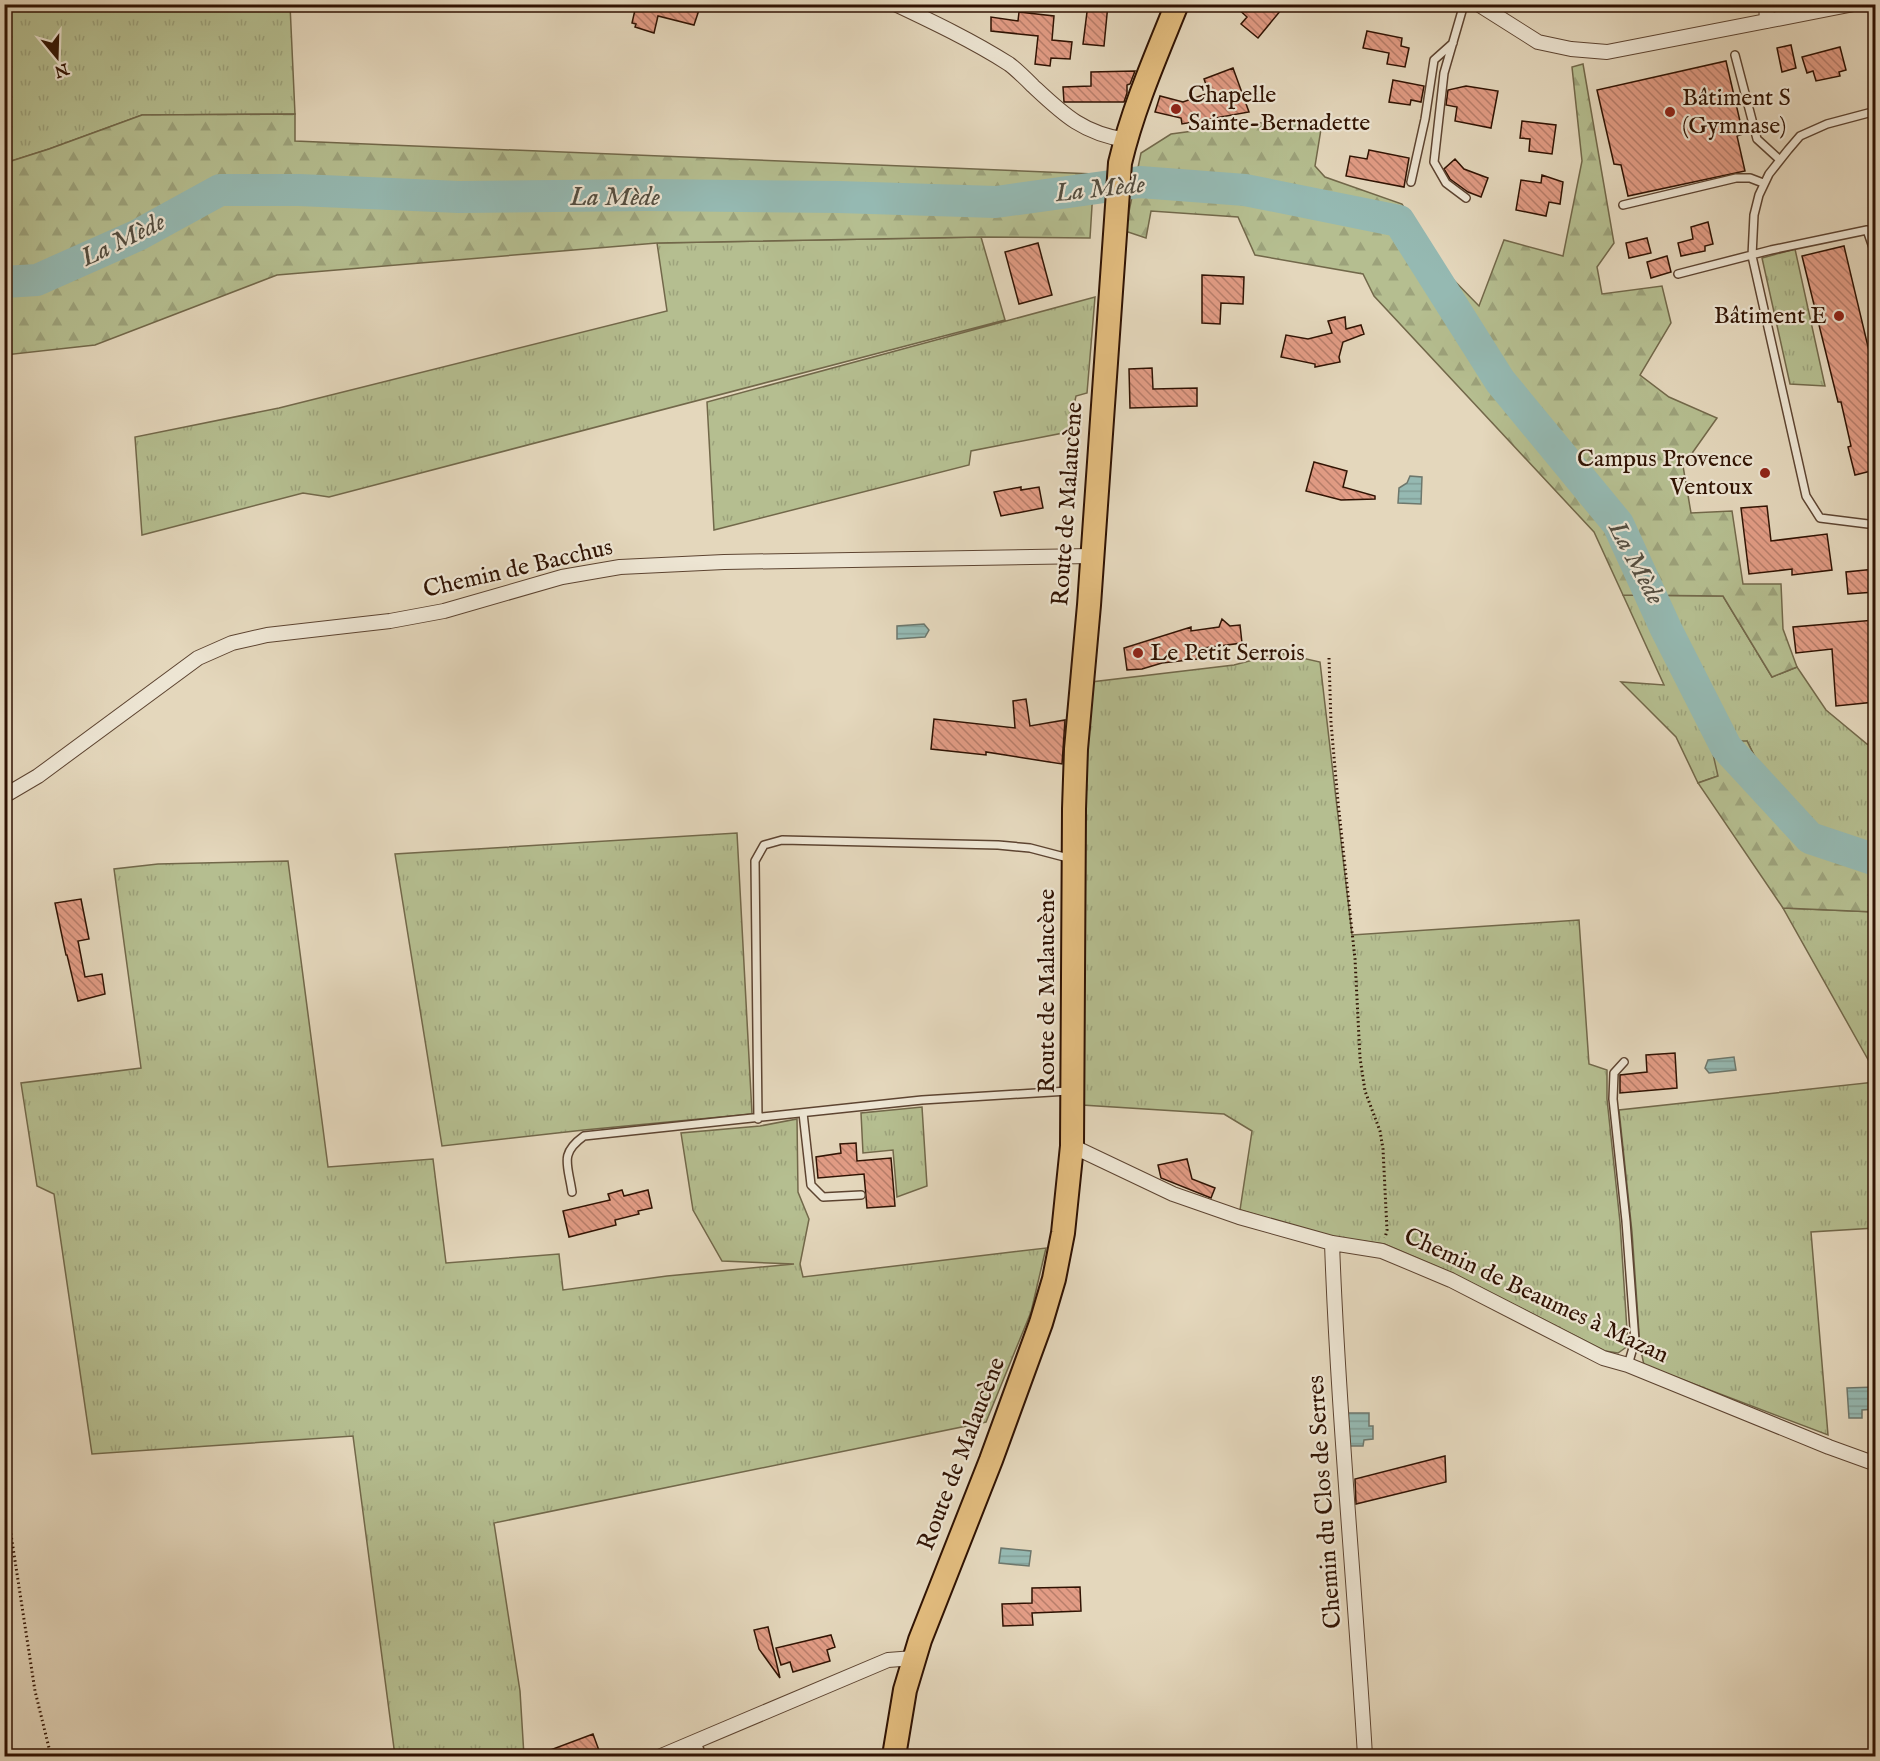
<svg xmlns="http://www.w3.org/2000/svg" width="1880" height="1761" font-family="'IM FELL English',serif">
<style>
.grass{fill:url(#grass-tufts);stroke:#72684a;stroke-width:1.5}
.forest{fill:url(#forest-firs);stroke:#72684a;stroke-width:1.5}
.water{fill:url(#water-rules);stroke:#6d776c;stroke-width:1.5}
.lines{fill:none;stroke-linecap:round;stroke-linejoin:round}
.river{stroke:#95b9b2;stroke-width:32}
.building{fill:url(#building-back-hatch);stroke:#301303;stroke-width:1.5}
.service-casing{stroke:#5d4431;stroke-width:10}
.minor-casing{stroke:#5d4431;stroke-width:16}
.primary-casing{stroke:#301303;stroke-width:26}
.path{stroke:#301303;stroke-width:3;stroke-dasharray:1.5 3;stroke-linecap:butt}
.service{stroke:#ede5d3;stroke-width:7}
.minor{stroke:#ede5d3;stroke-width:14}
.primary{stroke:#e2bc7e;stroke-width:22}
.poi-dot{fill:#8f2418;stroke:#ede5d3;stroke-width:2}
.labels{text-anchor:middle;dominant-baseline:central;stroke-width:4.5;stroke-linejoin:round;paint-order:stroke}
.poi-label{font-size:24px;fill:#301303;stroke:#ede5d3;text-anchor:start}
.street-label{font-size:24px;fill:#301303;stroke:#ede5d3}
.water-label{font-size:26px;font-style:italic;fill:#534d40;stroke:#ede5d3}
</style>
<defs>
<pattern id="grass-tufts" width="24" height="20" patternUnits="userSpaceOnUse" patternTransform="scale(1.5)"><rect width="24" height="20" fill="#b5be90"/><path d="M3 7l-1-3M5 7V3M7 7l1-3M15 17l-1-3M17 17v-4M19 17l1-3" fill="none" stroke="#9ca27b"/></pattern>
<pattern id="forest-firs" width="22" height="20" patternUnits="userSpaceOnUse" patternTransform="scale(1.5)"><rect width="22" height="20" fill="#b5be90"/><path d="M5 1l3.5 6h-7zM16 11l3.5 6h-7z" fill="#9ca27b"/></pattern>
<pattern id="water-rules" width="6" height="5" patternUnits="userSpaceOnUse" patternTransform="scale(1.5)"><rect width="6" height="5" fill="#95b9b2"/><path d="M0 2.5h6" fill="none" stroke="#819e97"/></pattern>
<pattern id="building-back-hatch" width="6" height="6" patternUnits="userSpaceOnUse" patternTransform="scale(1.5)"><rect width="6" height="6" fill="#e29c85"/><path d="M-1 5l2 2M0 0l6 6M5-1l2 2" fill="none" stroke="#b87e6b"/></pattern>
</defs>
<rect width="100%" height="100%" fill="#e4d7bc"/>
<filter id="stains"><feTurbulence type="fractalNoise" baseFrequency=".00333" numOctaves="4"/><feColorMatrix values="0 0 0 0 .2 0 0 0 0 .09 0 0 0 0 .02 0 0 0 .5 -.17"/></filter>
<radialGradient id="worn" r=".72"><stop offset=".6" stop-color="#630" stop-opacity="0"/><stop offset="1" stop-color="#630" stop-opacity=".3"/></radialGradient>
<!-- grass -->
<path class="grass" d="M5,5h285l5,109 -153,1 -93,34 -44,14z
M981,237l24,83 -676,177 -26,-4 -161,42 -7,-98 144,-29 388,-97 -10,-68z
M1795,249l30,137 -35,-2 -28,-126z
M1095,297l-8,96 -11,3 -8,36 -97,19 -2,14 -255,65 -7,-128z
M1623,595l100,1 49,81 25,-10 29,43 41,34 8,4v112l-65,-22 -32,-35 -31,-62 -29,35 -20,7 -22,-46 -55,-55 43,3z
M1280,653l40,9 32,273 227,-15 10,144 18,6v29l13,123 8,124 -10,7 -13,-2 -153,-78 -68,-29 -50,-7 -94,-27 12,-79 -28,-17 -142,-9 1,-327 8,-96 143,-17z
M737,833l15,281 -168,16 -142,16 -47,-292z
M288,861l40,306 105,-8 13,104 113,-9 4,36 104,-14 127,-12 -72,-3 -29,-51 -12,-77 79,-7 37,-7 1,73 11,27 -9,45 3,13 243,-29 -15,64 -45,110 -492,101 26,168 4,65h-129l-42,-320 -261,18 -38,-260 -17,-8 -16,-103 120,-15 -27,-199 44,-5z
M1783,908l92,4v160z
M1875,1082v146l-64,4 17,203 -184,-70 -4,-18 -8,-115 -13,-122z
M922,1107l5,79 -30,11 -4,-47 -30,3 -2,-40z"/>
<!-- forest -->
<path class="forest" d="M1583,64l31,179 -17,24 5,27 60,-8 9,37 -31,52 29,22 48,21 -34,48 8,47 41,-2 11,73h38l2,45 14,38 -25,10 -49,-81 -100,-1 -29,-63 -220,-236 -11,-22 -108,-19 -17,-38 -87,-6 -5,27 -21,-7 16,-78 30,-19 82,-11h69l-7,43 10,11 77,27 37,61 40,41 25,-66 59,16 19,-95 -10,-94z
M295,114v27l799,33 -4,64 -109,-1 -324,6 -380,32 -182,70 -90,10v-192l44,-14 93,-34z
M1710,741h37l31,62 32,35 65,22v52l-92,-4 -85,-125 20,-7z"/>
<!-- water -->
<path class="water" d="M1410,476l12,1 -1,27 -23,-1 1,-15 8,-5z
M924,624l5,6 -4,7 -28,2v-13z
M1734,1057l2,13 -27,3 -4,-5 3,-8z
M1875,1387v22l-13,1v8h-13l-2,-30z
M1346,1413h23v13h4v13l-9,1 -1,6h-14z
M1001,1548l30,3 -2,15 -30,-3z"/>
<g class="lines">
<!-- river -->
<path class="river" d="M4,282l33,-2 101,-45 82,-45h79l160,7 187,-2 193,2 157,5 144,-20 105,8 154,31 101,160 118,143 48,105 60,118 84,91 66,22"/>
</g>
<!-- building -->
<path class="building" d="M634,4h67l-7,21 -36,-9 -4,17 -19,-6 1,-3 -4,-1 3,-13h-2z
M1088,4h20l-4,42 -21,-2z
M1233,4h53l-28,34 -17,-14 6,-7z
M1019,12l35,4 -2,24 20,2 -2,17 -19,-1 -1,8 -15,-2 3,-28 -47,-5v-14l27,4z
M1367,31l35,7 -1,8 8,2 -4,19 -18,-3 2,-11 -26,-5z
M1791,45l5,23 -14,4 -5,-24z
M1840,47l6,23 -7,2 1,4 -24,5 -3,-10 -6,2 -5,-16z
M1726,61l17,73 -6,2 8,35 -117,25 -7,-31 -7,-1 -17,-74z
M1233,68l16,44 -67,12 -1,-6 -26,-6 5,-16 23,6 26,-9 -5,-14z
M1135,71l-5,13 -3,1v8l-3,9h-60l-1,-15 28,-1v-14z
M1393,80l31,6 -3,16 -10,-2 -1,5 -21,-3z
M1466,86l32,5 -7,37 -36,-7 2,-14 -11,-2 2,-15z
M1522,121l34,4 -4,29 -23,-3 1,-12 -10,-1z
M1369,150l40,8 -5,29 -58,-11 4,-20 17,3z
M1455,159l9,10 24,9 -7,19 -13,-5 -18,-13 -6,-10z
M1542,175l21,7 -3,22 -11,-2 -3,14 -30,-6 5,-30 20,3z
M1708,222l5,22 -8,2v5l-24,5 -3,-13 15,-4 -2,-12z
M1647,238l4,15 -22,5 -3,-15z
M1038,243l14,52 -33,9 -14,-52z
M1844,246l31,130v94l-20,5 -7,-28 3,-1 -10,-44h-3l-36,-146z
M1667,256l4,16 -20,6 -4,-16z
M1202,275l42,2 -1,27 -22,-1 -1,21 -18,-1z
M1345,317l1,12 15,-4 3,9 -21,8 -4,15 1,5 -25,5v-3l-34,-7 5,-22 22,4 24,-6 -4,-12z
M1152,368l1,21 44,-1v18l-67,2 -1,-39z
M1314,462l33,9 -4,16 32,9v3l-34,1 -35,-9z
M1021,487v3l18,-3 4,21 -42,8 -7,-24z
M1767,506l4,35 56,-7 5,36 -40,5v-6l-43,5 -8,-66z
M1875,569v23l-27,2 -2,-22z
M1222,619l8,7 10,-1 2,18 -46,6 1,10 -35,4 -20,6 -15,1 -3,-22 67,-21v4l28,-4z
M1875,620v82l-39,4 -4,-57 -36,4 -3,-26z
M1026,699l4,27 35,-6 -3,44 -76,-12v3l-55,-6 3,-30 81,9 -2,-27z
M81,899l8,40 -11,2 7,36 17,-3 3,20 -27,7 -11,-46h-1l-11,-52z
M1675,1053l2,35 -57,5v-18l27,-3 -1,-17z
M856,1143l1,18 34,-3 4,48 -28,2 -3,-34 -46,4 -2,-21 25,-4 -1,-9z
M1187,1159l5,20 23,9 -4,10 -50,-20 -3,-13z
M622,1190l2,6 24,-6 4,18 -14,3 1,3 -24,6 1,5 -47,12 -6,-26 47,-11 -2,-6z
M1445,1456l1,26 -90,22 -1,-25z
M1080,1587l1,24 -49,2 1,12 -30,1 -1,-22 30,-1v-15z
M768,1627l12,51 -21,-29 -5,-19z
M831,1635l4,12 -8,3 3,11 -37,11 -3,-10 -9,3 -5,-17z
M593,1734l8,22h-63l-1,-1z"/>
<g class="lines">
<!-- service casing -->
<g class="service-casing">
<path id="service" d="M1464,4l-20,69 -10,89 12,21 20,15
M1735,55l22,84 23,21
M1876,111l-49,13 -27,12 -12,14 -19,24 -10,21 -5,20 -2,41 54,240 14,22 56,7
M1411,182l14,-63 9,-59 19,-17
M1623,205l113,-27h14l13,5
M1678,274l93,-24 96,-20 9,26
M1624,1062l-10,11 -1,26 13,122 9,120 -7,24
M803,1113l8,72 12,12 38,-2
M758,1119l-3,-258 9,-16 18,-5 216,5 32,3 42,11
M572,1192c-4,-28 -13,-38 12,-56l338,-36 146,-9
M697,1742l5,14"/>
</g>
<!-- minor casing -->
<g class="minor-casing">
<path id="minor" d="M895,4c38,18 78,37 114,60 8,6 16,14 24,22 30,28 49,47 93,54
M1478,4l60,38 33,7 36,3 247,-48
M1766,4l1,17
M4,796l34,-20 160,-118 34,-15 35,-8 123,-14 54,-10 118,-34 58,-10 104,-5 367,-6
M1072,1146l101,48 66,23 93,26 50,8 69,29 152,78 25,7 201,82 47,17
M1332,1243c6,172 23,342 33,513
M661,1756l227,-96 26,-2"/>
</g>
<!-- primary casing -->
<g class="primary-casing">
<path id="primary" d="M894,1756l11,-66 15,-50 71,-180 50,-137 13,-44 9,-46 9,-87 2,-337 2,-60 13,-144 31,-442c13,-55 36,-107 57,-159"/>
</g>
<!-- path -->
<path class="path" d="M1329,658l2,65 7,79 17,157 5,99 5,33 15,40 3,18 4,81 -2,8
M4,1489l31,202 16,65"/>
<!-- service -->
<use href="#service" class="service"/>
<!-- minor -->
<use href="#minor" class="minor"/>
<!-- primary -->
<use href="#primary" class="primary"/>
</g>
<!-- markers -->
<g class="poi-dot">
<circle cx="1176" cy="109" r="6"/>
<circle cx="1670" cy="112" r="6"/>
<circle cx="1839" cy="316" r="6"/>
<circle cx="1765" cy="473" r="6"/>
<circle cx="1138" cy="653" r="6"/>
</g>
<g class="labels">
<!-- poi labels -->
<g class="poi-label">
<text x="1188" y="95">Chapelle<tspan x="1188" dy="28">Sainte-Bernadette</tspan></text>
<text x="1682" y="98">Bâtiment S<tspan x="1682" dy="28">(Gymnase)</tspan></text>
<text x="1827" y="316" text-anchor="end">Bâtiment E</text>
<text x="1753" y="459" text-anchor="end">Campus Provence<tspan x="1753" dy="28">Ventoux</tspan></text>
<text x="1150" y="653">Le Petit Serrois</text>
</g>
<!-- street labels -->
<g class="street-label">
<text transform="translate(1068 504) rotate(-86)">Route de Malaucène</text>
<text transform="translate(518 569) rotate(-13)">Chemin de Bacchus</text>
<text transform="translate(1047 991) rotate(-90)">Route de Malaucène</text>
<text transform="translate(1536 1296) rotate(25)">Chemin de Beaumes à Mazan</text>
<text transform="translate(962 1454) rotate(-69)">Route de Malaucène</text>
<text transform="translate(1325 1502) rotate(-94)">Chemin du Clos de Serres</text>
</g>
<!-- water labels -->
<g class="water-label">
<text transform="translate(1100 189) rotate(-6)">La Mède</text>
<text x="615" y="197">La Mède</text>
<text transform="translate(123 240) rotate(-26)">La Mède</text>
<text transform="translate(1636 563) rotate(62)">La Mède</text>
</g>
</g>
<!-- margin -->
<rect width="1880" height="1761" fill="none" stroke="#e4d7bc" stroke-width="24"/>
<rect x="6" y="6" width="1868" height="1749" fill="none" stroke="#301303" stroke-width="3"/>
<rect x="12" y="12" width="1856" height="1737" fill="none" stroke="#301303" stroke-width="1.5"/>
<!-- north arrow -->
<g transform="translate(57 57) rotate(161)" stroke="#ede5d3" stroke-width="4.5" paint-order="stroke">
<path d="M0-4.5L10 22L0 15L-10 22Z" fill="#301303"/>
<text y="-9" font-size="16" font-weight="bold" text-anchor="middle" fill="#301303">N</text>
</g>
<rect width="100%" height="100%" filter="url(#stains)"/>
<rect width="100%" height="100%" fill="url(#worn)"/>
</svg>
